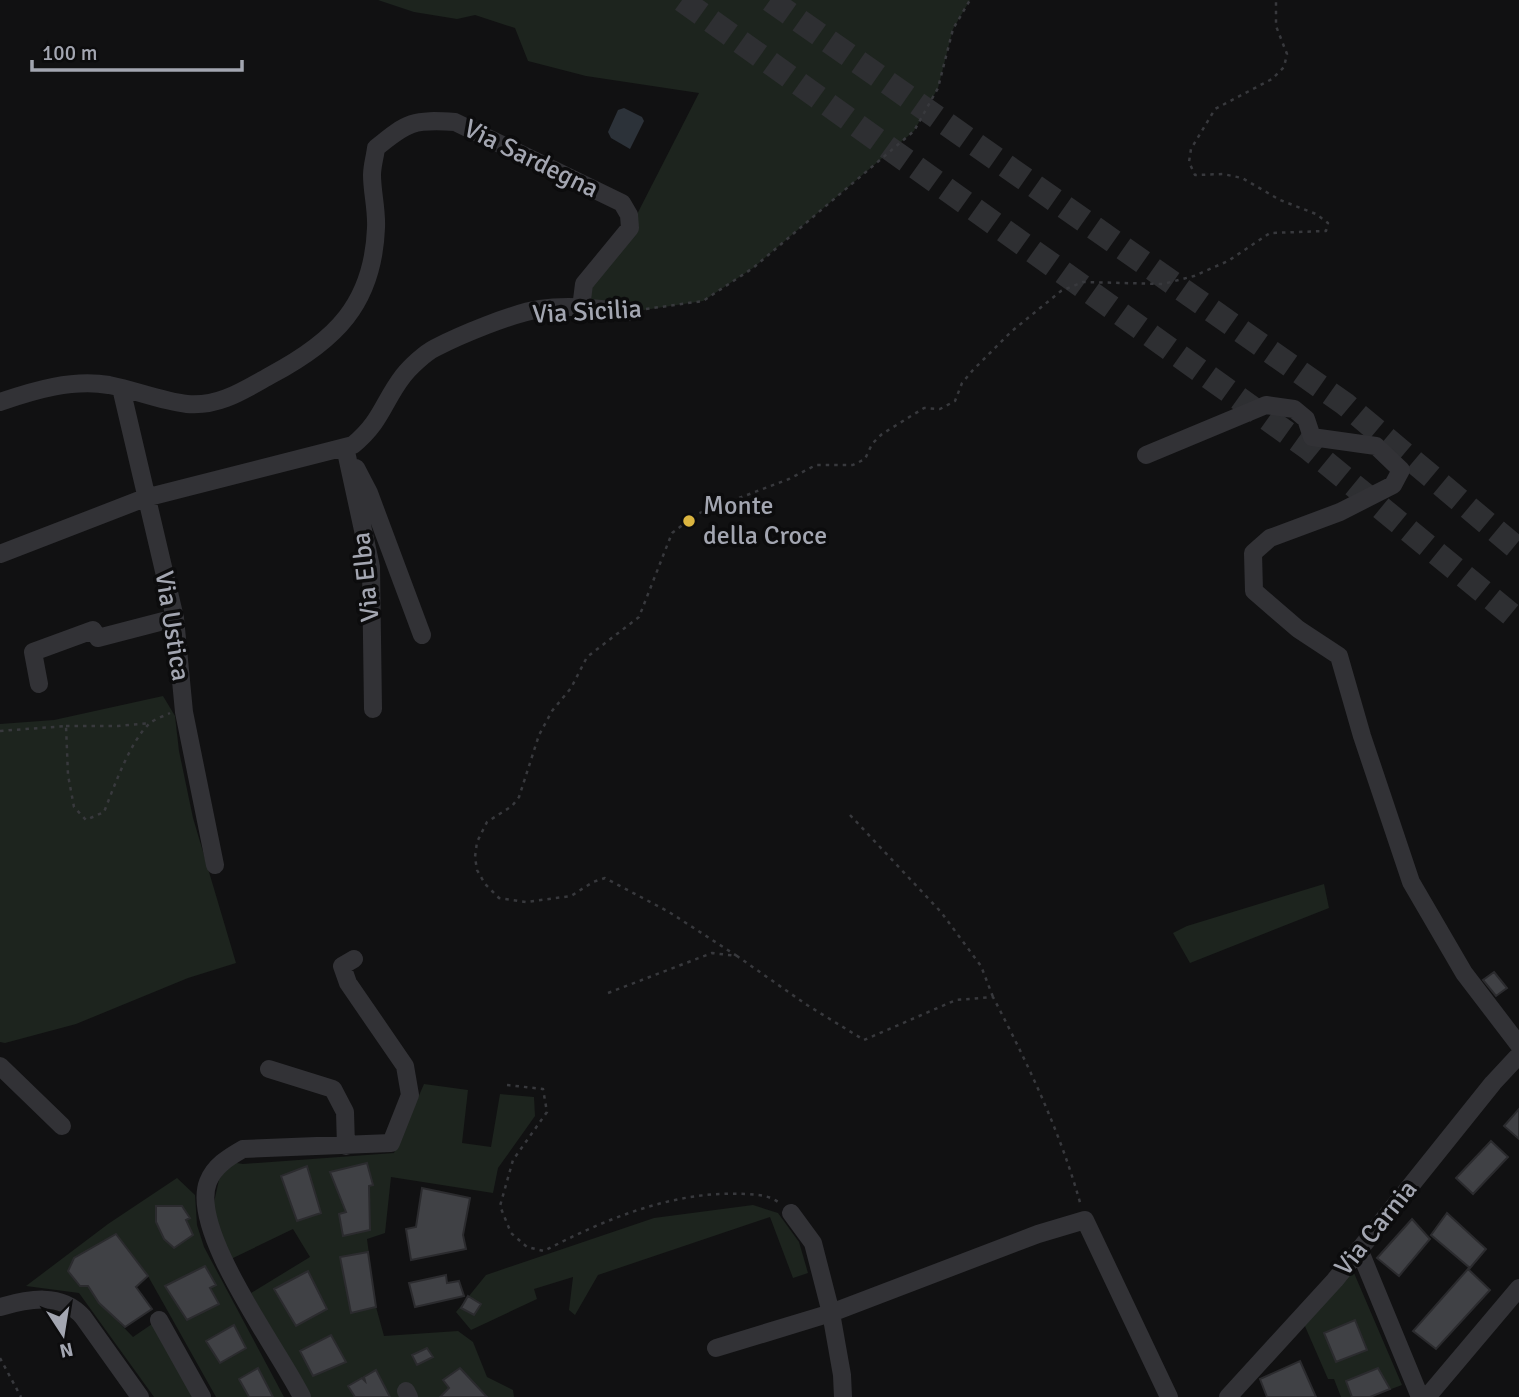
<svg xmlns="http://www.w3.org/2000/svg" width="1519" height="1397" font-family="Signika,sans-serif">
<style>
.green{fill:#1d241e}
.water{fill:#2c3239}
.building{fill:#404145;stroke:#2b2b2e;stroke-width:2}
.lines{fill:none;stroke-linecap:round;stroke-linejoin:round}
.highway-tunnel{stroke:#2e2f32;stroke-width:24;stroke-dasharray:24 12;stroke-linecap:butt}
.path{stroke:#38393d;stroke-width:2.5;stroke-dasharray:3.5 5;stroke-linecap:butt}
.minor{stroke:#323236;stroke-width:18}
.poi-dot{fill:#dbb540;stroke:#0c0c0d;stroke-width:2.5}
.labels{text-anchor:middle;dominant-baseline:central;stroke-width:7;stroke-linejoin:round;paint-order:stroke}
.street-label{font-size:26px;fill:#a3a6b1;stroke:#0c0c0d}
.poi-label{font-size:26px;fill:#a3a6b1;stroke:#0c0c0d;text-anchor:start}
</style>
<rect width="100%" height="100%" fill="#111112"/>
<!-- green -->
<path class="green" d="M378,0h592l-17,29 -15,59 -24,43 -161,137 -50,33 -72,11 -50,-4 3,-24 46,-56 69,-135 -113,-17 -58,-15 -13,-33 -40,-13 -18,4 -43,-7z
M163,696l12,20 4,35 14,67 43,145 -48,15 -112,46 -71,19 -5,-1v-318l54,-4z
M1324,884l5,24 -139,55 -17,-30 14,-7z
M424,1084l44,6 -6,53 29,4 9,-53 34,3 1,19 -37,52 -5,25 -102,-16 -6,56 -18,6 9,68 8,29 74,-5 15,11 14,35 26,13 1,7h-204l-59,-104 59,-36 -17,-28 -62,30 -19,-48 7,-31 11,-18 13,2 151,-11z
M177,1178l18,17 2,30 7,22 80,150h-68l-68,-121 -32,-41 -48,36 11,15h9l16,21 29,30 19,-13 43,73h-41l-75,-104 -53,-7 82,-62z
M753,1205l25,8 21,29 9,31 -15,5 -23,-61 -172,58 -23,40 -6,-5 4,-33 -39,12 3,10 -66,31 -15,-18 30,-37 168,-57z
M1351,1266l51,119 -32,12h-29l-7,-18h-6l-24,-55z"/>
<!-- water -->
<path class="water" d="M624,108l18,9 2,4 -14,28 -19,-11 -3,-6 10,-22z"/>
<!-- building -->
<path class="building" d="M1494,972l13,16 -11,8 -13,-16z
M1519,1109v30l-15,-13z
M1491,1141l17,16 -35,37 -17,-16z
M367,1163l6,22 -4,1 1,44 -27,6 -4,-22 7,-2 -16,-40z
M307,1166l14,47 -24,8 -16,-45z
M422,1188l48,10 -7,37 3,14 -55,11 -5,-31 10,-2z
M156,1206h26l8,12 -4,2 7,15 -19,13 -10,-9 -8,-17z
M1447,1213l39,36 -16,19 -39,-33z
M1412,1219l18,20 -31,37 -22,-18z
M116,1234l32,42 -12,11 16,22 -27,18 -26,-24 -11,-17h-8l-12,-15 6,-13z
M368,1252l8,55 -25,6 -11,-56z
M205,1266l11,19 -6,3 9,16 -32,16 -22,-34z
M1468,1269l22,21 -54,59 -23,-18z
M308,1271l19,38 -31,17 -22,-37z
M446,1275l1,8 12,-2 5,15 -49,11 -6,-24z
M468,1296l13,8 -7,11 -13,-7z
M1355,1320l12,30 -31,12 -12,-29z
M234,1325l12,23 -26,15 -14,-22z
M331,1335l15,27 -33,14 -13,-25z
M427,1348l6,9 -16,8 -5,-10z
M1300,1361l16,36h-49l-7,-18z
M258,1368l15,29h-24l-10,-18z
M460,1368l27,29h-47l9,-9 -6,-8z
M1378,1368l12,21 -20,8h-18l-6,-16z
M376,1370l14,27h-35l-7,-11 14,-8 3,3 -1,-4z"/>
<g class="lines">
<!-- highway-tunnel -->
<path class="highway-tunnel" d="M682,0l626,448 211,173
M770,0l575,404 174,146"/>
<!-- path -->
<path class="path" d="M646,309l57,-8 50,-33 161,-137 24,-43 15,-59 17,-29
M66,726h52l32,-3
M0,731l66,-5 2,49 6,32 12,13 18,-8c10,-25 26,-71 46,-89 5,-4 14,-7 20,-10
M850,815l91,97 40,54 12,31
M737,956l-68,-44 -64,-34 -12,4 -22,14 -45,6 -27,-4 -14,-14 -8,-14 -2,-13 2,-15 10,-20 25,-16 7,-9 20,-62 13,-24 19,-23 16,-31 52,-40 33,-84 25,-19 92,-35 27,-14h37l12,-6 7,-15 10,-10 42,-26 16,1 15,-8 7,-18 11,-13 39,-39 49,-40 22,-9 80,2 31,-8 34,-15 42,-28 56,-2 2,-8 -12,-9 -36,-14 -38,-22 -19,-4 -28,1 -6,-13 2,-13 24,-40 57,-30 12,-12 3,-13 -11,-28v-26
M608,993l104,-40 25,3 70,49 57,35 92,-40 37,-3c35,67 68,136 88,209
M507,1085l36,4 4,23 -34,48 -13,46 11,27 16,14 17,4c61,-32 131,-61 201,-57 15,1 24,1 36,10
M0,1358l21,39"/>
<!-- minor -->
<path class="minor" d="M121,388l54,230 9,94 31,153
M0,402c35,-12 72,-23 109,-17 26,5 52,16 78,19 32,3 57,-14 84,-29 64,-34 102,-71 105,-147 1,-18 -4,-36 -4,-53 0,-9 3,-18 4,-27 31,-26 38,-29 79,-26l167,81 7,12 1,13 -46,56 -3,24
M345,447l26,120 2,142
M1146,455l120,-50 28,4 12,10 6,18 64,9 25,24 -8,15 -53,27 -70,26 -17,15 1,38 44,38 41,27 23,80 49,146 53,91 55,72
M356,468l13,25 53,142
M0,554l145,-56 208,-53c29,-24 30,-43 50,-69 7,-9 22,-23 32,-28 25,-13 78,-35 105,-39 30,-5 62,0 91,3
M39,684l-6,-32 60,-22 5,8 77,-20
M0,1066l62,60
M269,1069l64,20 12,23 1,34
M791,1213l22,30 18,70 11,62 1,22
M1359,1249l61,148
M0,1307c28,-8 61,-15 83,10l57,80
M159,1320l43,77
M716,1348l115,-35 207,-79 47,-14 84,177
M406,1391l3,6
M302,1397c-23,-47 -113,-166 -94,-215 6,-16 21,-25 35,-33l148,-6 19,-48 -5,-29 -57,-83 -6,-17 12,-7
M1228,1397l107,-117 158,-197 26,-28
M1427,1397l92,-109"/>
</g>
<!-- markers -->
<circle class="poi-dot" cx="689" cy="521" r="7"/>
<g class="labels">
<!-- street labels -->
<g class="street-label">
<text transform="translate(531 159) rotate(26)">Via Sardegna</text>
<text transform="translate(587 312) rotate(-3)">Via Sicilia</text>
<text transform="translate(366 577) rotate(-96)">Via Elba</text>
<text transform="translate(172 626) rotate(81)">Via Ustica</text>
<text transform="translate(1376 1228) rotate(-51)">Via Carnia</text>
</g>
<!-- poi labels -->
<g class="poi-label">
<text x="703" y="506">Monte<tspan x="703" dy="30">della Croce</tspan></text>
</g>
</g>
<!-- north arrow -->
<g transform="translate(63 1334) rotate(168)" stroke="#0c0c0d" stroke-width="5" paint-order="stroke">
<path d="M0-5L12 26L0 18L-12 26Z" fill="#a3a6b1"/>
<text y="-10" font-size="19" font-weight="bold" text-anchor="middle" fill="#a3a6b1">N</text>
</g>
<!-- scale -->
<path d="M32 60v10h210v-10" fill="none" stroke="#a3a6b1" stroke-width="3.5"/>
<text x="42" y="60" font-size="21" fill="#a3a6b1" stroke="#0c0c0d" stroke-width="5" paint-order="stroke">100 m</text>
</svg>
